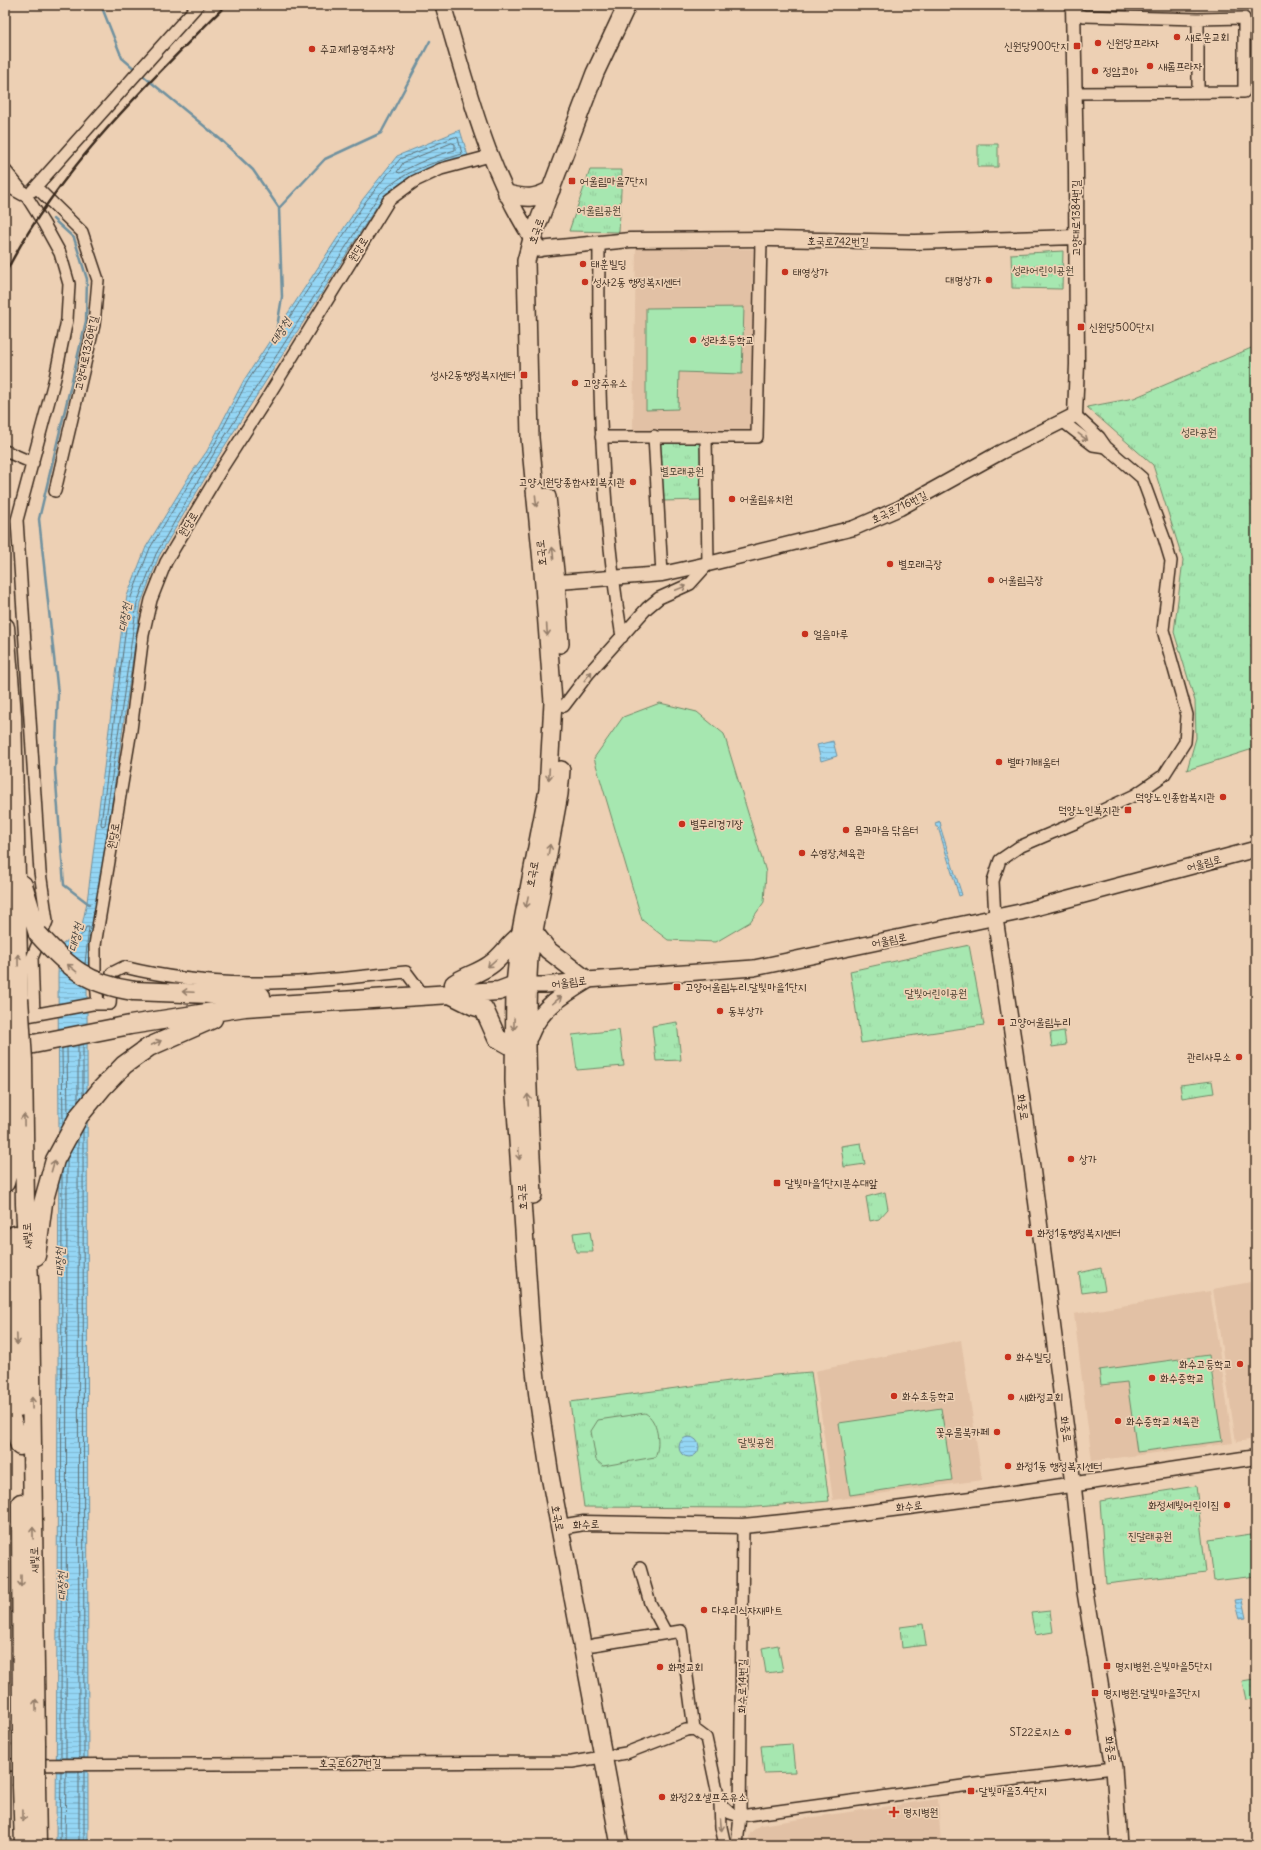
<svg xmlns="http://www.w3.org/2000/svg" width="1261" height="1850" font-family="Delius,'Poor Story',sans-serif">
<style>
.built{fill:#e2c1a5}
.park{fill:url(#park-tufts);stroke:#708867}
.garden{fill:#a6e7b0;stroke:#708867}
.water{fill:url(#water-rules);stroke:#70919f}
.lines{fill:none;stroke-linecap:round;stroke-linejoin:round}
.shore{stroke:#5f6f74;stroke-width:1}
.stream{stroke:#70919f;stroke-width:2.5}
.minor-casing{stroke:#3b2a1e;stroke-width:14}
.tertiary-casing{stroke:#3b2a1e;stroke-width:17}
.secondary-casing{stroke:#3b2a1e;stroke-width:18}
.primary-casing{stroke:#3b2a1e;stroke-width:20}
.trunk-casing{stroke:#3b2a1e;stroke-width:21}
.minor{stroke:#edd0b4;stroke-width:11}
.tertiary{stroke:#edd0b4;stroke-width:14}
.secondary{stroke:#edd0b4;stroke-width:15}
.primary{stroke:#edd0b4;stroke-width:17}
.trunk{stroke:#edd0b4;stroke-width:18}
.rail{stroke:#3b2a1e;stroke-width:2.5}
.trunk-bridge-casing{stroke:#3b2a1e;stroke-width:21;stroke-linecap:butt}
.trunk-bridge{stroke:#edd0b4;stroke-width:18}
.oneway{stroke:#947d69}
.poi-dot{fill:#c8321e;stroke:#edd0b4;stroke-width:1.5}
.labels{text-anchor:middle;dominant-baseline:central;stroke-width:3.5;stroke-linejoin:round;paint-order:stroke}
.poi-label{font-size:11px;fill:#3b2a1e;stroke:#edd0b4;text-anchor:start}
.park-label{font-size:11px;fill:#463d2d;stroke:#edd0b4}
.street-label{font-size:11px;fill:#3b2a1e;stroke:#edd0b4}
.water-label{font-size:12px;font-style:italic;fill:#48443e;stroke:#edd0b4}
</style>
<defs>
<pattern id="park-tufts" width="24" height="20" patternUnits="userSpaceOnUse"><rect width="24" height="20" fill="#a6e7b0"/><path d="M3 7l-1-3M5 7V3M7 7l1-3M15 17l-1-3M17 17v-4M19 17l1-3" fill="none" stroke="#90c697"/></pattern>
<pattern id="water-rules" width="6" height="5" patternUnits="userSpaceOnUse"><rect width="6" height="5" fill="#94d6f5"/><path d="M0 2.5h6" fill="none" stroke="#80b8d2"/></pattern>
</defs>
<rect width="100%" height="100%" fill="#edd0b4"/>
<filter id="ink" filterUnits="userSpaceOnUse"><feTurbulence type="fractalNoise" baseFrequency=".025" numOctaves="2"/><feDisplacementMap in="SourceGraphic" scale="8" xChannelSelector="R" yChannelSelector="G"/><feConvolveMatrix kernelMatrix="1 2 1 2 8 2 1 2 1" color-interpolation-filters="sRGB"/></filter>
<g filter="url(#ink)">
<!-- built -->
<path class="built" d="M636,248l117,1 -2,183 -118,-2z
M1256,1281v158l-20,3 -23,-153z
M1210,1291l23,152 -141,18 -18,-147z
M961,1340l21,140 -149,20 -18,-129z
M938,1799l3,46h-194l3,-12 10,-8z"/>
<!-- park -->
<path class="park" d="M978,144h20v23h-20z
M590,170h32l-3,62 -50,-1z
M1063,251l-1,38 -50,-1 -1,-34z
M1256,346v402l-69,22 9,-32 -1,-37 -21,-69 9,-72 -30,-95 -66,-58 47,-9z
M701,441l2,59 -40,1 -3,-59z
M969,945l15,80 -123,18 -11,-72z
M677,1022l4,38 -25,1 -4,-35z
M1064,1031l2,14 -14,2 -2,-14z
M1212,1081l2,12 -32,5 -2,-13z
M861,1143l4,21 -21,3 -3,-21z
M885,1192l3,17 -9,10 -9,2 -4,-24z
M590,1231l3,21h-17l-3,-19z
M1101,1268l4,22 -23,3 -3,-20z
M811,1372l18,129 -84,7 -161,-1 -14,-105 205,-27z
M1196,1486l10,86 -100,12 -6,-83z
M1050,1611l3,21 -18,3 -4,-22z
M923,1624l3,21 -24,3 -2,-21z
M1254,1679l2,19 -10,2 -4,-19z
M792,1744l3,28 -31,1 -3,-27z"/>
<!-- garden -->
<path class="garden" d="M744,307l-2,67 -63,-2 -1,37 -32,1v-102z
M660,703l37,9 27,22 42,138 -2,30 -14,20 -34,20 -48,-2 -26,-20 -48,-162 29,-41z
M619,1030l5,36 -47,4 -5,-35z
M1209,1355l13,86 -85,11 -10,-70 -26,3 -2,-15z
M941,1408l11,72 -102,15 -11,-72z
M645,1413c13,7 16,31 10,44l-52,9 -7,-6 -5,-29 7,-11z
M1251,1534l5,42 -42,5 -5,-41z
M778,1645l5,26 -17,2 -4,-25z"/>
<!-- water -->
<path class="water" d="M460,130l8,26c-32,9 -61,19 -86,42l-165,260 -58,98 -18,47 -54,371 1,871h-32l3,-713 -1,-156 1,-29 22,-17 6,-28 35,-275 5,-31 19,-49 44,-72 17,-24 37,-71 119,-181 34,-43z
M833,741l4,15 -16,5 -4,-16z
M940,821l1,5h-1l22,69 -3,1 -21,-69h-2l-1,-4z
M679 1447a10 10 0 1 1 20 0a10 10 0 1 1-20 0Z
M1242,1599l4,19 -6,1 -5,-19z"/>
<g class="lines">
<!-- shore -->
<path class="shore" d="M455,137l3,1 4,16c-32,10 -59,17 -83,41l-166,260 -57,99 -19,49 -32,222 -3,1 -1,-2 25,-197 5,-30 19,-49 43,-71 17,-24 37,-71 119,-181 34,-42z
M452,143l3,1v6c-20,6 -37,12 -55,23l-3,-1 6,-9z
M65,948l19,-15 2,-6h3l-4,37
M83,1044v51
M78,1045v57
M67,1048l1,68
M62,1049l1,76
M83,1130l1,628
M78,1139l1,619
M61,1758l1,-585
M66,1758l1,-599
M84,1771v74
M60,1845l1,-74
M65,1845l1,-74
M79,1845v-74"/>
<!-- stream -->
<path class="stream" d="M101,5l21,53 14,12
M141,74l79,65 33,31 26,38 3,89 -6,36
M279,208l46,-49 56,-26 49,-92
M53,219l21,19 13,41 -1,42 -47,198 19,175 -3,76 9,115 25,19"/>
<!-- minor casing -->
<g class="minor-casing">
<path id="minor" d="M1073,13l11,3 114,3 46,-1v74l-169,1
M1198,19v73
M5,170l22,27 17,27 16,29 9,31 -2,36 -12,58 -38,142 23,352 7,49 -15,37 2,56
M5,185l18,10
M36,187l46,45 16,48 -4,45 -39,166
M32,191l166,-186
M599,243c-1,132 1,264 23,394
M1062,421l31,24 13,2
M654,436l8,138
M601,437h156l4,-198
M5,451l28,12
M564,706l25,-33 58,-65 12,-10 31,-14 18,-20 -2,-127
M995,918l-2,-37 7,-21 19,-13 56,-24 60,-28 29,-20 21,-33 2,-27 -24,-85 8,-69 -7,-23 -22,-60 -36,-31 -7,-10 -24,-22
M98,1004l-3,-33v-26l36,-215 12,-95 8,-35 15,-38 56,-94 45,-70 122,-198 26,-19 26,-12 49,-13
M27,1016l65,-12h18l2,-31 12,-6c40,10 83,15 124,16 53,1 106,-6 158,-11l12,16
M640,1568l10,35 16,30
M593,1645l88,-14 13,98
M5,1765l567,-3 54,-9 60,-23 8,-1 12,9 14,66 10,9 10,3 252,-34 122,-14
M720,1804l1,23 4,18
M737,1845l3,-29 3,-290"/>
</g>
<!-- tertiary casing -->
<g class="tertiary-casing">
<path id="tertiary" d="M539,249l91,-9 142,-1 143,3 161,-5
M546,583l116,-9 46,-10 146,-36 46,-20 101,-56 74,-37 2,-51 -1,-194 -3,-165
M560,1527l24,-4 159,3c172,-17 343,-43 513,-69"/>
</g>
<!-- secondary casing -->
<g class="secondary-casing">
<path id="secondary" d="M443,5c25,83 45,171 96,244
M995,918l37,249 41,317 12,108 29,176 5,77
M516,985h29l42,-5 167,-12 266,-56 236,-63"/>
</g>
<!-- primary casing -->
<g class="primary-casing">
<path id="primary" d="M507,194c19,4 26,6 44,-4
M547,497l9,84 4,63
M529,1036c10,-27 35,-42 58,-56l-39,-30 -14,-18
M533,1195c-4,-79 -9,-158 -4,-237l30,-164 2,-24
M620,1845l-70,-369 -12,-79 -7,-62 -17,-254 1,-96 5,-49 28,-146 5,-88 -10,-130 -13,-134 -4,-177 6,-22 63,-166 32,-68"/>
</g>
<!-- trunk casing -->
<g class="trunk-casing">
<path id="trunk" d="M5,627l7,88 7,284
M23,885l15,49
M5,938l2,63
M454,984c12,-8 25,-11 36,-19 12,-8 19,-21 30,-29
M134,991l127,5
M452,995l22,11 10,3 13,29 16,9
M8,1049l122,-24 115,-18 254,-16 16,-6
M23,1060l2,144 5,95 6,445
M9,1062l3,77
M5,1183l8,-31
M15,1235l4,172
M36,1256l7,-53 12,-43 24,-44 23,-28 22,-23 25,-18 64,-28
M5,1399l15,47
M21,1503l1,241
M22,1786l2,59
M36,1786l1,59"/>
</g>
<!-- minor -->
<use href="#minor" class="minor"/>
<!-- tertiary -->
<use href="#tertiary" class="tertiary"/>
<!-- secondary -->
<use href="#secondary" class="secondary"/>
<!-- primary -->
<use href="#primary" class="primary"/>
<!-- trunk -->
<use href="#trunk" class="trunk"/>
<!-- rail -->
<path class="rail" d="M5,274c51,-102 141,-189 221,-269"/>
<!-- trunk-bridge casing -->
<g class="trunk-bridge-casing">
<path id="trunk-bridge" d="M38,934c31,34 49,50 96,57
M19,999l4,61
M7,1001l2,61
M22,1744v42
M36,1744v42"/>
</g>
<!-- trunk-bridge -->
<use href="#trunk-bridge" class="trunk-bridge"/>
</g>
<!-- one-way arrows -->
<defs><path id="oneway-shaft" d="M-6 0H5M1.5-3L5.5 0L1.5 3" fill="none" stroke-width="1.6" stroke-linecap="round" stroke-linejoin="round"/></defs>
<g class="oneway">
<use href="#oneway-shaft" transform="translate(1083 437) rotate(37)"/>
<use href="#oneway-shaft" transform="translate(536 501) rotate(84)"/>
<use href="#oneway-shaft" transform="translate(553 553) rotate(-96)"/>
<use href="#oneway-shaft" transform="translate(681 588) rotate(-22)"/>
<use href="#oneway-shaft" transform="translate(547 630) rotate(86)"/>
<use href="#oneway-shaft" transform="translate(588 676) rotate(-51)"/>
<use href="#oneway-shaft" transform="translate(549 774) rotate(93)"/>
<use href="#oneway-shaft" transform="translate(549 850) rotate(-80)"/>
<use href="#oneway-shaft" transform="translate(527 902) rotate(101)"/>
<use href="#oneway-shaft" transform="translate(18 960) rotate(-91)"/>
<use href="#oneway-shaft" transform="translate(492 963) rotate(138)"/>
<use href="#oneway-shaft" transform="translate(72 968) rotate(-141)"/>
<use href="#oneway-shaft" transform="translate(188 992) rotate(-177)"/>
<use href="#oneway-shaft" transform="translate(557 1000) rotate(-39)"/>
<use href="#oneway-shaft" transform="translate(514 1024) rotate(91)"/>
<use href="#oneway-shaft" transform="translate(156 1043) rotate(-25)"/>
<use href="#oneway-shaft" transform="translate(528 1100) rotate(-93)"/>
<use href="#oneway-shaft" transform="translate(24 1120) rotate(-91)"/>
<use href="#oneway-shaft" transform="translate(519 1154) rotate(86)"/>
<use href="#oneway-shaft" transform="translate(53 1166) rotate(-74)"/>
<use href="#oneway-shaft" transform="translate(17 1339) rotate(88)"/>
<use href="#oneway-shaft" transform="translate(32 1403) rotate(-91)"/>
<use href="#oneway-shaft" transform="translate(33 1533) rotate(-91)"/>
<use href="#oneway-shaft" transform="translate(21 1581) rotate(90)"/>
<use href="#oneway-shaft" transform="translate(36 1705) rotate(-91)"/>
<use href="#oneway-shaft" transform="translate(23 1816) rotate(89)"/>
<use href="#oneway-shaft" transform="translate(721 1825) rotate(84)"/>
</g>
</g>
<!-- markers -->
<g class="poi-dot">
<circle cx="1177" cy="37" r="4"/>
<circle cx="1098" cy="43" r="4"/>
<rect x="1073" y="42" width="8" height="8" rx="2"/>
<circle cx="312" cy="49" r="4"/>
<circle cx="1150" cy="66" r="4"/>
<circle cx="1095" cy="71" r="4"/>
<rect x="568" y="177" width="8" height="8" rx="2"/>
<circle cx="583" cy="264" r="4"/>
<circle cx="785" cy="272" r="4"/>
<circle cx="989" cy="280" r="4"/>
<circle cx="585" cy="282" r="4"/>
<rect x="1077" y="323" width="8" height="8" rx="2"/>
<circle cx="693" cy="340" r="4"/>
<rect x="520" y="371" width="8" height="8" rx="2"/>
<circle cx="575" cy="383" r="4"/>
<circle cx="633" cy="482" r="4"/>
<circle cx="732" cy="499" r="4"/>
<circle cx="890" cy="564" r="4"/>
<circle cx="991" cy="580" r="4"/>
<circle cx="805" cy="634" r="4"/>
<circle cx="999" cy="762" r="4"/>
<circle cx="1223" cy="797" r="4"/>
<rect x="1124" y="806" width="8" height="8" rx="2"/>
<circle cx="682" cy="824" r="4"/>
<circle cx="846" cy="830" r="4"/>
<circle cx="802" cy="853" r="4"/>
<rect x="673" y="983" width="8" height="8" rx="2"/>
<circle cx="720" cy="1011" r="4"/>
<rect x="997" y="1018" width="8" height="8" rx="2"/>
<circle cx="1239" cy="1057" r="4"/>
<circle cx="1071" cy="1159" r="4"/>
<rect x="773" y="1179" width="8" height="8" rx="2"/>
<rect x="1025" y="1229" width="8" height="8" rx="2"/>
<circle cx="1008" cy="1357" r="4"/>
<circle cx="1240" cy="1364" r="4"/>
<circle cx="1152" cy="1378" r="4"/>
<circle cx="894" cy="1396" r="4"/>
<circle cx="1011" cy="1397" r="4"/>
<circle cx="1118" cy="1421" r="4"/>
<circle cx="997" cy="1432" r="4"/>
<circle cx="1008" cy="1466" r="4"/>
<circle cx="1227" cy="1505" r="4"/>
<circle cx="704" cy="1610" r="4"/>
<rect x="1103" y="1662" width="8" height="8" rx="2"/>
<circle cx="660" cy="1667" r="4"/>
<rect x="1091" y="1689" width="8" height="8" rx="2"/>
<circle cx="1068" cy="1732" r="4"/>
<rect x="967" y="1787" width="8" height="8" rx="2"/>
<circle cx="662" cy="1797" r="4"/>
<path d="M892 1806h4v4h4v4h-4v4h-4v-4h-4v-4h4z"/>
</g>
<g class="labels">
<!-- poi labels -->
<g class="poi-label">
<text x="1185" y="37">새로운교회</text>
<text x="1106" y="43">신원당프라자</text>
<text x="1069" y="46" text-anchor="end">신원당900단지</text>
<text x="320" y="49">주교제1공영주차장</text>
<text x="1158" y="66">새롬프라자</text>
<text x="1103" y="71">정암코아</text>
<text x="580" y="181">어울림마을7단지</text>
<text x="591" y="264">태훈빌딩</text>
<text x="793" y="272">태영상가</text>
<text x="981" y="280" text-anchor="end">대명상가</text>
<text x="593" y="282">성사2동 행정복지센터</text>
<text x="1089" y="327">신원당500단지</text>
<text x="701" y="340">성라초등학교</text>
<text x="516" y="375" text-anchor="end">성사2동행정복지센터</text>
<text x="583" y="383">고양주유소</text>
<text x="625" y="482" text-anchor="end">고양시원당종합사회복지관</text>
<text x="740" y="499">어울림유치원</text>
<text x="898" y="564">별모래극장</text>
<text x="999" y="580">어울림극장</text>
<text x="813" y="634">얼음마루</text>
<text x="1007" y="762">별따기배움터</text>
<text x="1215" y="797" text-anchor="end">덕양노인종합복지관</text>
<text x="1120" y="810" text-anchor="end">덕양노인복지관</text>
<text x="690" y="824">별무리경기장</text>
<text x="854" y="830">몸과마음 닦음터</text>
<text x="810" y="853">수영장,체육관</text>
<text x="685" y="987">고양어울림누리.달빛마을1단지</text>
<text x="728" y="1011">동부상가</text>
<text x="1009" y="1022">고양어울림누리</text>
<text x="1231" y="1057" text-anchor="end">관리사무소</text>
<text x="1079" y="1159">상가</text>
<text x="785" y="1183">달빛마을1단지분수대앞</text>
<text x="1037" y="1233">화정1동행정복지센터</text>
<text x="1016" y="1357">화수빌딩</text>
<text x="1232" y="1364" text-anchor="end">화수고등학교</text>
<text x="1160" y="1378">화수중학교</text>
<text x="902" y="1396">화수초등학교</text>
<text x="1019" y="1397">새화정교회</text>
<text x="1126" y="1421">화수중학교 체육관</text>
<text x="989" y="1432" text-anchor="end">꽃우물북카페</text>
<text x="1016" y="1466">화정1동 행정복지센터</text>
<text x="1219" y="1505" text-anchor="end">화정세빛어린이집</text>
<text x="712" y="1610">다우리식자재마트</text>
<text x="1115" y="1666">명지병원.은빛마을5단지</text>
<text x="668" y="1667">화평교회</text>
<text x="1103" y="1693">명지병원.달빛마을3단지</text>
<text x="1060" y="1732" text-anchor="end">ST22로지스</text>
<text x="979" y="1791">달빛마을3.4단지</text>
<text x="670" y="1797">화정2호셀프주유소</text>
<text x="903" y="1812">명지병원</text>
</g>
<!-- park labels -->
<g class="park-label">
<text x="599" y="210">어울림공원</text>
<text x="1043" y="270">성라어린이공원</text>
<text x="1199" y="432">성라공원</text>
<text x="682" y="471">별모래공원</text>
<text x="936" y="993">달빛어린이공원</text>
<text x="756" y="1442">달빛공원</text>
<text x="1150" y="1536">진달래공원</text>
</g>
<!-- street labels -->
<g class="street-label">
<text transform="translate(1076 218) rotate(-90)">고양대로1384번길</text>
<text transform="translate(536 231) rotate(-71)">호국로</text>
<text transform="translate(838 241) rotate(1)">호국로742번길</text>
<text transform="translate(358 249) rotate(-58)">원당로</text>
<text transform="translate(86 353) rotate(-78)">고양대로1326번길</text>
<text transform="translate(899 507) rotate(-26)">호국로716번길</text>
<text transform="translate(188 524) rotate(-59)">원당로</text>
<text transform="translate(541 553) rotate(-96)">호국로</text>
<text transform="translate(113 836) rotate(-80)">원당로</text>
<text transform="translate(1204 863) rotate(-15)">어울림로</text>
<text transform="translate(532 874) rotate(-79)">호국로</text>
<text transform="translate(889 940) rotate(-12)">어울림로</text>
<text transform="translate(569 982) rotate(-7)">어울림로</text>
<text transform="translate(1023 1107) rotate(81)">화중로</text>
<text transform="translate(522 1197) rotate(-94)">호국로</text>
<text transform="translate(27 1236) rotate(-93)">새빛로</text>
<text transform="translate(1066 1429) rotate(82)">화중로</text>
<text transform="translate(909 1506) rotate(-7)">화수로</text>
<text transform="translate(558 1518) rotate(79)">호국로</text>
<text transform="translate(586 1524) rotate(-3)">화수로</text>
<text transform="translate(34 1560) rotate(-91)">새빛로</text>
<text transform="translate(742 1686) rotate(-89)">화수로14번길</text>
<text transform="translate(1111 1749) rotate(81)">화중로</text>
<text x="350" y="1763">호국로627번길</text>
</g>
<!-- water labels -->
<g class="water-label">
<text transform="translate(280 331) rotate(-58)">대장천</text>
<text transform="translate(124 617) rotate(-80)">대장천</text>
<text transform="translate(75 937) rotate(-77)">대장천</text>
<text transform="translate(59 1262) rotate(-90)">대장천</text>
<text transform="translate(61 1586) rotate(-90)">대장천</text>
</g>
</g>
<!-- margin -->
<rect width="1261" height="1850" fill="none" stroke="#edd0b4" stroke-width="20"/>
<rect x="10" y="10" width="1241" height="1830" fill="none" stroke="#3b2a1e" stroke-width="1.5" filter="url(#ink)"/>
</svg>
